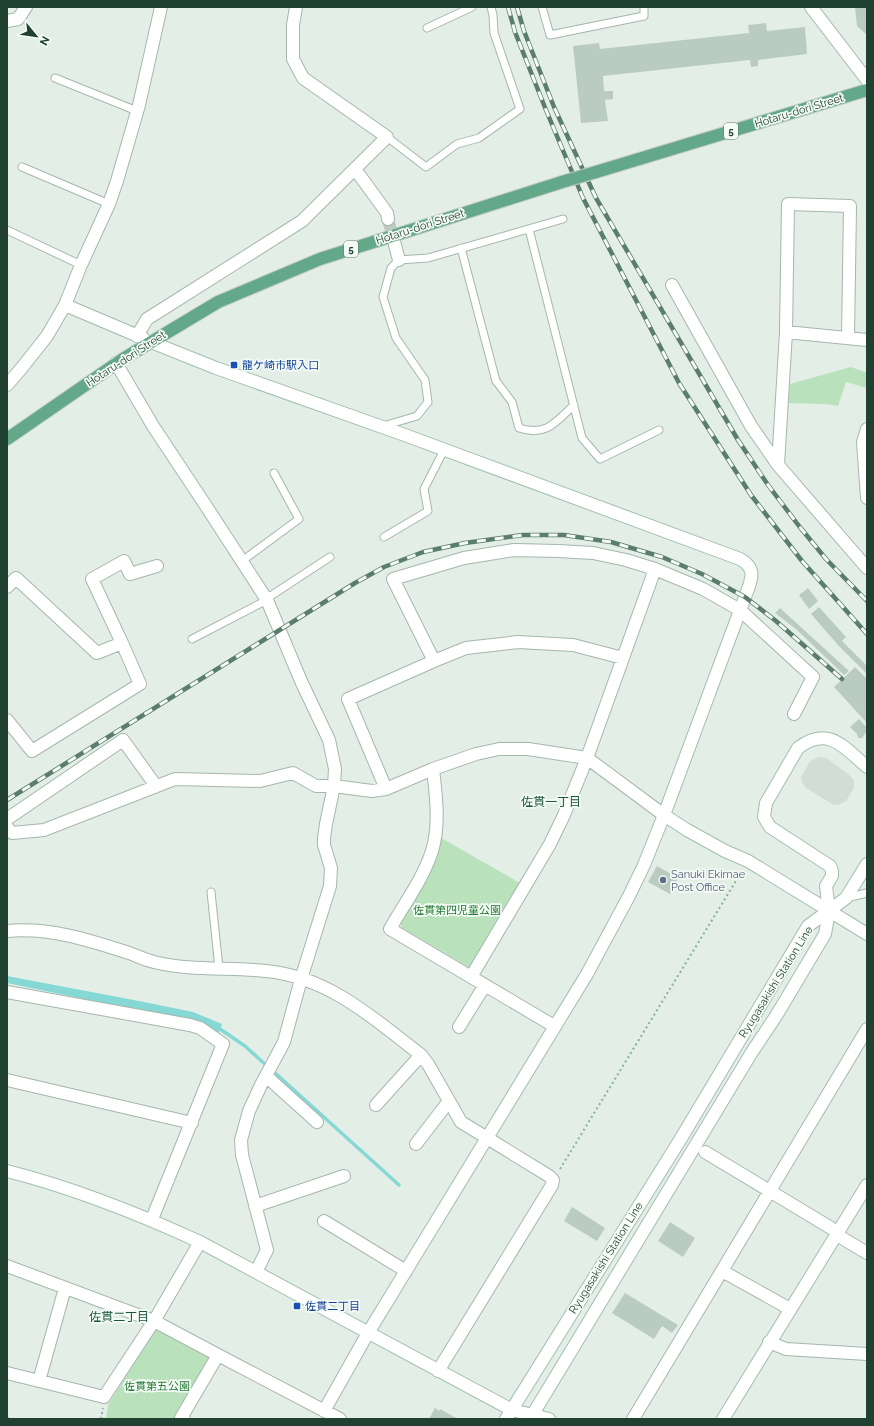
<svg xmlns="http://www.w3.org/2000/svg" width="874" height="1426" font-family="Raleway,'Noto Sans JP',sans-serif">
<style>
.built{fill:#d1ded5}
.green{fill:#b9e1bc}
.water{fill:#85d8d4}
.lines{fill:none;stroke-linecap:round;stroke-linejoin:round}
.stream{stroke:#85d8d4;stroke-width:3.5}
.building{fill:#baccc2}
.street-tunnel{stroke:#bccbc3;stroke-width:12;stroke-dasharray:12 6;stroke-linecap:butt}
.lane-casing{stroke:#a5b7ad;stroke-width:9}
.street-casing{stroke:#a5b7ad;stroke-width:14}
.secondary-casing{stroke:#a3beaf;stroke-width:14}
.primary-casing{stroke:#c1cac6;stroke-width:14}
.path{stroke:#80b599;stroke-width:2;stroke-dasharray:2 3;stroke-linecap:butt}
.lane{stroke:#fff;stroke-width:7}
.street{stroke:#fff;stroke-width:12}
.secondary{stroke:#fff;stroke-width:12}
.primary{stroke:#63a888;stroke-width:12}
.rail-casing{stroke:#5b7d6d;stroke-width:4.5}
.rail{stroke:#f4faf5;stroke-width:3;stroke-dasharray:9;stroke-linecap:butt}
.primary-bridge-casing{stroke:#c1cac6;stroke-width:14;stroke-linecap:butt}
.primary-bridge{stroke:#63a888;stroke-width:12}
.transit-dot{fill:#1a4fb4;stroke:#f4faf5;stroke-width:1.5}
.service-dot{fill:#5c6f8a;stroke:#f4faf5;stroke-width:1.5}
.labels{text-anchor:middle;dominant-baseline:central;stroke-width:3.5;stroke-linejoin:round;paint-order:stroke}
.shield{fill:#f4faf5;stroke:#60786c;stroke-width:1}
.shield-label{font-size:10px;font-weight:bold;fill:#204132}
.street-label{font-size:11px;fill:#204132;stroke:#f4faf5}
.transit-label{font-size:11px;fill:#164399;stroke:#f4faf5;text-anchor:start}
.service-label{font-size:11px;fill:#4e5e75;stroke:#f4faf5;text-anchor:start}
.park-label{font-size:11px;fill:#267c36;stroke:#f4faf5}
.neighbourhood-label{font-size:12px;fill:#1a563b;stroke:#f4faf5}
</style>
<rect width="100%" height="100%" fill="#e3eee7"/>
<!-- built -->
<path class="built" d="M819,757l7,1 21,15 7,7v8l-8,13 -8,4 -6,-1 -26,-16 -4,-6 -1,-5 8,-14 3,-3z"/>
<!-- green -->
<path class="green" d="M851,367l16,6v15l-21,-6 -8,24 -13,-2 -37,-1 2,-19z
M441,838l79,45 -47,83 -4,1 -67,-39 -2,-5 28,-45z
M155,1329l54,29 -35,61h-68l2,-14z"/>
<!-- water -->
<path class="water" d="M7,976l137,26 49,10 29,12 -3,9 -29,-12 -183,-38z"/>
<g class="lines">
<!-- stream -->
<path class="stream" d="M217,1027l28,19 23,21
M274,1072l125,113"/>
</g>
<!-- building -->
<path class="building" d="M855,7h12v28l-10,-9z
M766,23l1,8 38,-4 2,27 -49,6v6l-7,1 -1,-7 -147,16 1,15h9v8l-8,1 3,21 -27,2 -8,-77 26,-3 1,6 149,-16 -1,-8z
M808,588l10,13 -9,8 -10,-14z
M819,607l27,30 -4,4 25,25v8l-29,-29 -27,-31z
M780,608l69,63 -5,4 -47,-45 -22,-17z
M855,667l12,12v44l-33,-36z
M859,719l8,9v3l-5,7h-4l-1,-4 -7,-7z
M657,866l21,12 -8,16 -22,-12z
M572,1207l33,21 -8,13 -33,-20z
M670,1222l25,16 -12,19 -25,-16z
M625,1293l53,32 -6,8 -10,-7 -8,13 -42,-26z
M435,1408l4,3 1,-2 18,10h-29z"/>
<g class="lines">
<!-- street-tunnel -->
<path class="street-tunnel" d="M388,219l7,26"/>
<!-- lane casing -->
<g class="lane-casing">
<path id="lane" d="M542,7l8,28 94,-19v-9
M427,28l45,-21
M55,78l82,33
M387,137l39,30 31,-23 22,-6 41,-29 -26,-76 -1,-18 -2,-8
M22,167l87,37
M529,229l53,209 18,21 59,-29
M7,230l74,35
M461,248l35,133 16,21 7,26c27,9 37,-6 55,-23
M383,426l34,-10 11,-14 -3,-22 -29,-42 -13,-41 8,-29 8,-8 29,-2 135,-39
M384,537l44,-26 -4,-22 20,-39
M242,561l57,-42 -25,-46
M266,599l64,-42
M192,639l75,-39
M211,892l8,76
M846,898l21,-5"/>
</g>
<!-- street casing -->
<g class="street-casing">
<path id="street" d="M811,7l56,73
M7,21l11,-2 8,-12
M355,169l32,44 1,6
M395,245l4,15
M672,285l79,141 27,39 89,103
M65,305l78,33
M786,332l2,-128 62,2 -2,132
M137,336l10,-17 155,-98 85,-84 -84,-59 -10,-19v-34l3,-18
M116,363l37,63 53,80 61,94 34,81 28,59 6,29 -1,17 -8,38 -2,14v7l7,23 -1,18 -29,93 -17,63 -23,43 -12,26 -8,29 1,15 25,95 -11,22
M7,385l13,-15 27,-34 18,-31 16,-40 28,-61 8,-23 22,-76 22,-98
M867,429l-4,13 4,56
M778,465l8,-133 81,8
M7,587l9,-9 81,75 25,-10 18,41 -108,67 -25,-31
M122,643l-30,-64 32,-18 6,13 27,-8
M434,661l32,-13 52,-6 55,3 50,13
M433,769c3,26 7,56 -1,82 -9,28 -28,53 -42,78l164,97
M386,789l-38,-90 86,-38 -41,-82 71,-21 50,-8 44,1 35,2 33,7 29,9 48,20 37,21 73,67 -19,37
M7,819l116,-79 33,46
M7,827l5,6 32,-3 131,-51 85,2 33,-8 23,13h18l38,5 14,-2 47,-20 43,-15 23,-5h29l59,9 77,57
M7,931c42,-4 82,9 122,22 8,3 17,7 25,9 35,9 77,5 112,9 63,6 107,47 155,84l7,9 33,58 88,54 4,4 -1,5 -114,186
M471,977l79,-133 14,-29 23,-57 68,-189
M7,992l183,33 10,3 23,16 -71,175
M459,1027l26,-42
M266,1076l51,46
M7,1080l185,43
M376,1105l45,-50
M416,1144l33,-43
M705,1152l126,76
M255,1206l89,-30
M324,1221l82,50
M837,1235l30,18
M7,1266l147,55 64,34 -37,63 3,1
M722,1271l61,34 7,5
M769,1342l17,7 81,5
M218,1355l122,64
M7,1373l97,24 50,-76 46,-79
M39,1381l26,-93
M324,1411l44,-78
M633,1419l234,-390"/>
</g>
<!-- secondary casing -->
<g class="secondary-casing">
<path id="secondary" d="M151,342l65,26 186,66 338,125c18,10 11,22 5,38l-81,218 -20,50 -15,31 -42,78 -219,359
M664,815l23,15 38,21 23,10 119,73
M7,1171c67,17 130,42 193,71l312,168 37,9
M506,1419l174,-279 128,-214 38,-28 21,-34
M530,1419l222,-367 24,-36 49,-82 4,-23 -3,-25 6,-10v-5l-2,-5 -60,-39 -6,-10 2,-14 32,-55c30,-23 46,-1 69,19
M723,1419l144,-234"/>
</g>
<!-- primary casing -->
<g class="primary-casing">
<path id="primary" d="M596,172l271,-82
M7,439l116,-80 95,-57 102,-43 242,-77"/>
</g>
<!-- path -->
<path class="path" d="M560,1169l182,-298
M7,1418l4,1
M101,1419l2,-11"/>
<!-- lane -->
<use href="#lane" class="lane"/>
<!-- street -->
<use href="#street" class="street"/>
<!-- secondary -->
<use href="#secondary" class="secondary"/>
<!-- primary -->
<use href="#primary" class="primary"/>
<!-- rail casing -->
<g class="rail-casing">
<path id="rail" d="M508,7l7,25 31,78 37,88 96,185 72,112 51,66 65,73
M517,7l7,24 30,76 42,91 142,242 30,45 31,41 27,33 41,42
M7,800l348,-217 29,-16 39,-15 42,-9 58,-8h41l47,7 51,15 40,17 43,23 31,24 66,58"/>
</g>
<!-- rail -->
<use href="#rail" class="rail"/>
<!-- primary-bridge casing -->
<g class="primary-bridge-casing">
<path id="primary-bridge" d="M562,182l34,-10"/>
</g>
<!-- primary-bridge -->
<use href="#primary-bridge" class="primary-bridge"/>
</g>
<!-- markers -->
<g class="transit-dot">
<rect x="230" y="361" width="8" height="8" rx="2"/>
<rect x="293" y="1302" width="8" height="8" rx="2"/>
</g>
<circle class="service-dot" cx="663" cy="880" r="4"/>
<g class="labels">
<!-- shield labels -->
<g class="shield">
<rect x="724" y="123" width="14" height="16" rx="3"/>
<rect x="344" y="241" width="14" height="16" rx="3"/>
</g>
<g class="shield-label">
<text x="731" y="131">5</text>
<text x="351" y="249">5</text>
</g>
<!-- street labels -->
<g class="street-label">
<text transform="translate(799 111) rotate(-17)">Hotaru-dori Street</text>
<text transform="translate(420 227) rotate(-18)">Hotaru-dori Street</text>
<text transform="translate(126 359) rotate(-33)">Hotaru-dori Street</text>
<text transform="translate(776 982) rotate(-58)">Ryugasakishi Station Line</text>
<text transform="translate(606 1258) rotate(-58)">Ryugasakishi Station Line</text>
</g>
<!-- transit labels -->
<g class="transit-label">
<text x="242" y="365">龍ケ崎市駅入口</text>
<text x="305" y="1306">佐貫二丁目</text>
</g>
<!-- service labels -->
<g class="service-label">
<text x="671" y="874">Sanuki Ekimae<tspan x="671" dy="13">Post Office</tspan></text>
</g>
<!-- park labels -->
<g class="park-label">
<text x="457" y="910">佐貫第四児童公園</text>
<text x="157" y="1386">佐貫第五公園</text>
</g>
<!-- neighbourhood labels -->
<g class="neighbourhood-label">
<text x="551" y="802">佐貫一丁目</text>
<text x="119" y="1317">佐貫二丁目</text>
</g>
</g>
<!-- border -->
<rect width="874" height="1426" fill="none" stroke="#204132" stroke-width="16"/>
<!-- north arrow -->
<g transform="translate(36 36) rotate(119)" stroke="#f4faf5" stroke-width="3" paint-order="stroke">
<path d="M0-3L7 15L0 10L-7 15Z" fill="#204132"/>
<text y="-6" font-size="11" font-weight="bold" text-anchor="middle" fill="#204132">N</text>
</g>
</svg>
